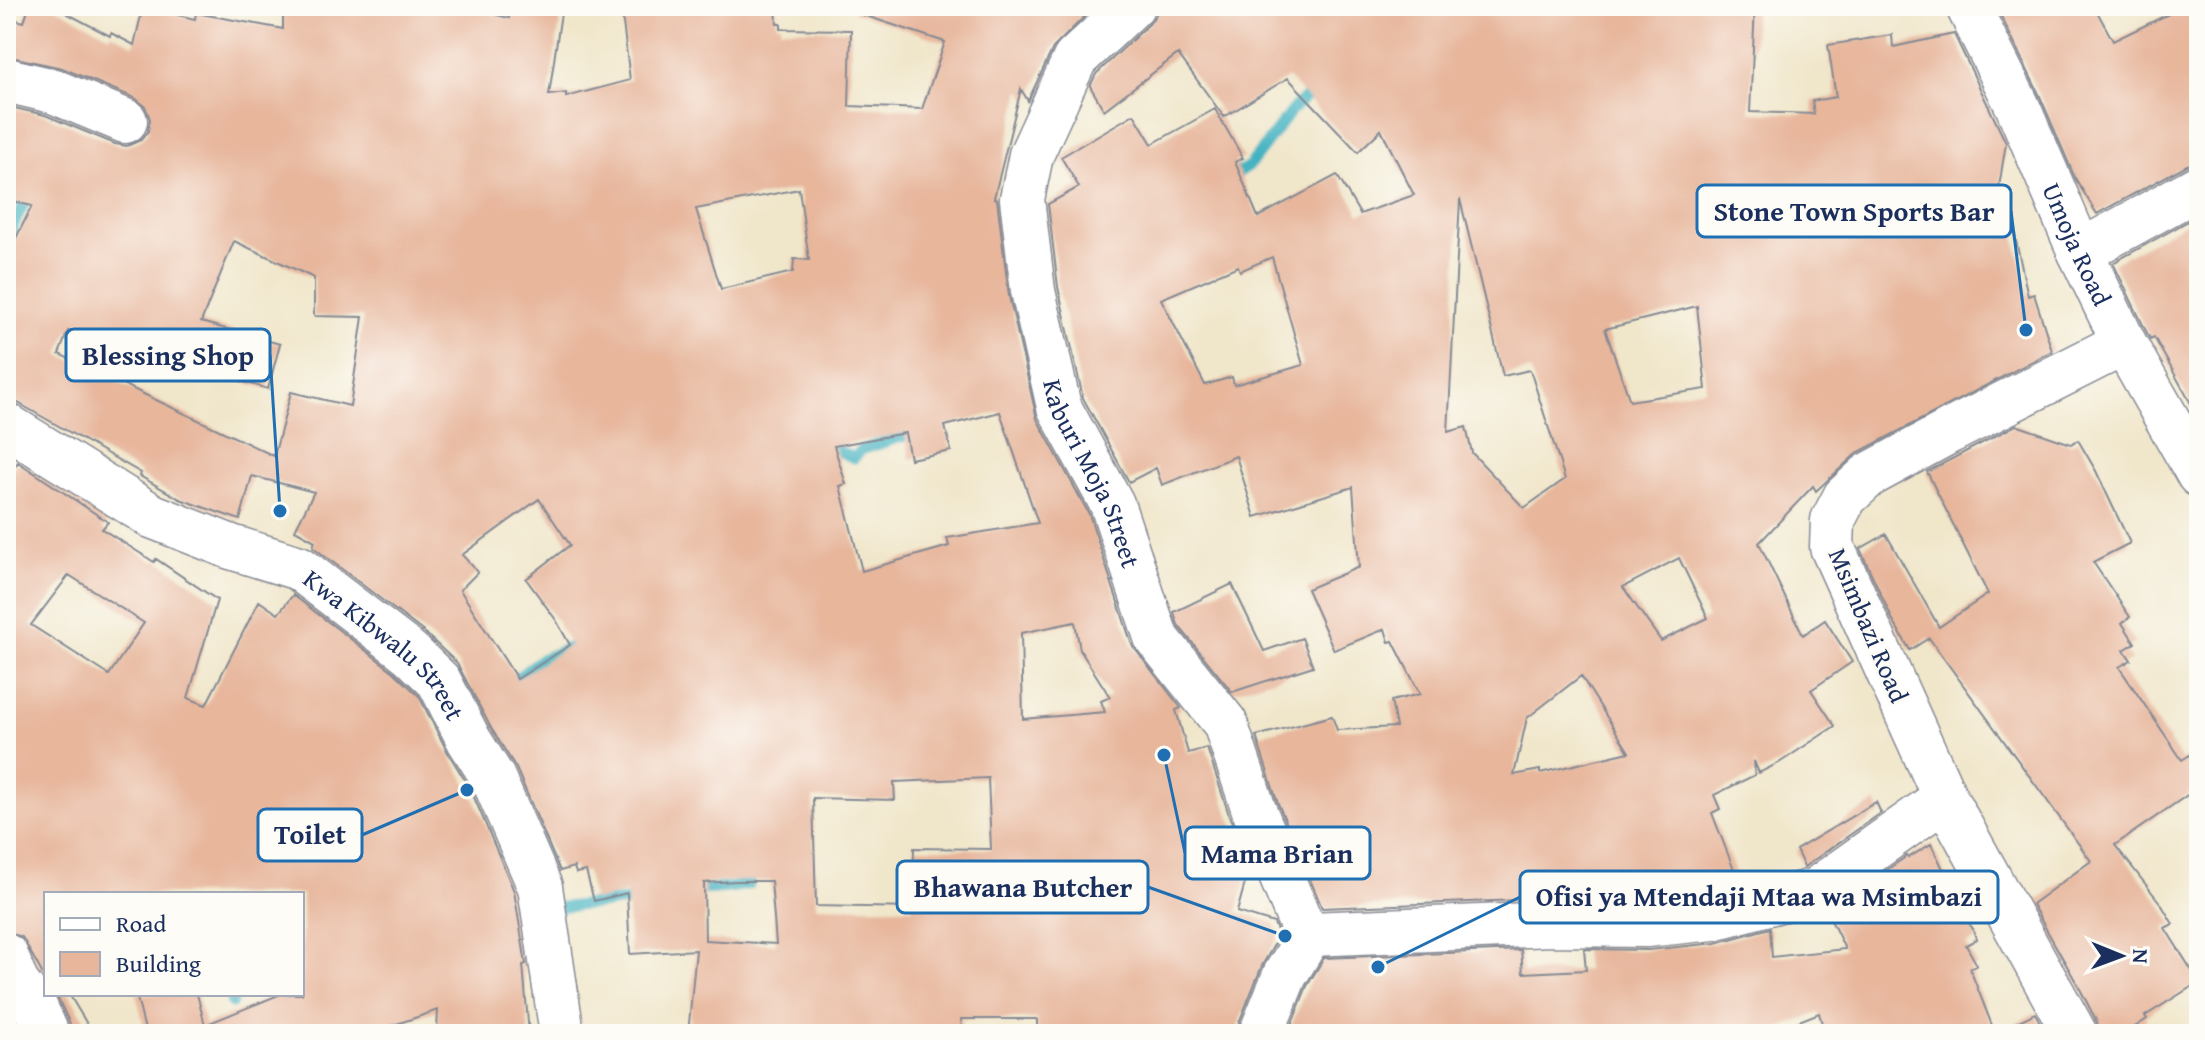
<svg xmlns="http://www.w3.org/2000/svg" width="2205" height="1040" font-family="'Gentium Book Plus',serif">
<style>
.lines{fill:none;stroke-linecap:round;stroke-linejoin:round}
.stream{stroke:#44b2c1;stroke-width:11}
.building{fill:#e7b69b;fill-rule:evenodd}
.street-casing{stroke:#868a94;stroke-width:47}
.street{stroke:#fff;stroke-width:44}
.labels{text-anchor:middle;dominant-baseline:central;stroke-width:6;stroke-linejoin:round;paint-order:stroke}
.street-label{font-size:26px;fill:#1b2f5e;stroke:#fdfcf7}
.leader{fill:none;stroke:#1f6fb2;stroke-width:3}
.callout-dot{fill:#1f6fb2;stroke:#fdfcf7;stroke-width:3}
.callout{fill:#fdfcf7;stroke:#1f6fb2;stroke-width:3}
.callout-label{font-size:28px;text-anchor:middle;font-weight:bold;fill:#1b2f5e}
</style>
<rect width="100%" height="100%" fill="#fdfcf7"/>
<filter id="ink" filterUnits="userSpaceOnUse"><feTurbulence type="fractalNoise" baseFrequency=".0125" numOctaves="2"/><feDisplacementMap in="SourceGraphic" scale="16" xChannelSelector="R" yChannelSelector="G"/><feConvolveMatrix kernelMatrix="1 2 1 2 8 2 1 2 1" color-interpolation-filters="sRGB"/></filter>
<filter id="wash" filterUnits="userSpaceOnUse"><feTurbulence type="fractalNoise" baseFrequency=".006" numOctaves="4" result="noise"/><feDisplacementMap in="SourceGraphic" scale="32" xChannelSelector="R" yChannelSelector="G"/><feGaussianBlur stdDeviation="1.8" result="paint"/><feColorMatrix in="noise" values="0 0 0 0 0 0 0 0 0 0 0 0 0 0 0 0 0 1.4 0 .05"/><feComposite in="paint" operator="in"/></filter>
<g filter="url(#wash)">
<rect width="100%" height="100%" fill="#f0e6ca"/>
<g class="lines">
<!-- stream -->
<path class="stream" d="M1229,179l21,-14 42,-55 23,-22
M6,241l23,-48
M821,443l33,15 7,-8 58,-19
M506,687l35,-28 32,-13
M692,891c19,-3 38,-1 57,-7v-17
M553,908l86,-8
M230,994l2,9"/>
</g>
<g id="blocks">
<!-- building -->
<path class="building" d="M29,6h24l57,30 1,-3 23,12 9,-38 52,12 1,-6 87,16v-23h177l49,12 1,-12h52l-13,89 17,-2v4l64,-17 -9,-74h155l1,18h4v5l70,1 -2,76 73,3 23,-67 -91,-30 1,-6h240l-42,42 -25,53 -7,-12 -27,109 3,1 12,97 28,123 52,95 43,131 49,63 -5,2 12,43 19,-5 23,70 20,47 -13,47 37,11 5,13 -17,30 -24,59 -1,9h-200v-15h-76l1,12 -19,3h-255l8,-84 -66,4 -3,-61 -33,8 -8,-30 -10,2 -2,-6 -14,4 -44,-103 -25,-40 -34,-65 -32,-30 -112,-86 2,-6 -20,-11 19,-38 -62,-16 -12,44 -60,-21 -40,-23 1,-3 -135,-77v-138l26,-52 -26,-6v-20l7,-31 -7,-2v-41l39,9 70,29 12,2 14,-6 7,-9 2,-12 -5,-13 -10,-8 -73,-30 -56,-12v-39l18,5zM799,189l10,71 -15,-1 -1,13 -72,17 -25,-80zM234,241l80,37v38l49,1 -13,89 -59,-14 -17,64 -215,-102 9,-23 200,58 12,-45 -79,-22zM1000,412l38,111 -91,15 2,8 -87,25 -22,-85 6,-2 -12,-38 71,-13 5,26 41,-8 -6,-25zM539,499l31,46 -44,34 30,41 14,25 -53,34 -57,-89 18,-18 -16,-17zM1075,622l5,28 30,47 -9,4 4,11 -82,7 -2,-86zM988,778l3,71 -77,-1 -1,60 -97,-2 -3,-108 82,2 -1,-18zM737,881h34l5,63 -71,-4 -1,-57z
M1156,6h599l-5,106 64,2 -2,-13 24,-4 -8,-52 64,-10 1,12 61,-13 52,109 -14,88 21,-4 15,69 6,-2 18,57 -195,102 -41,38 -3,-5 -54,57 44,92 22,-15 27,42 -41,28 24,36 -56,37 -20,10 -5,-12 1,14 -41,20 6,14 -8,4 24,62 -206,9v15l-12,1 -196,8 -45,-107 -21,-65 76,-20 5,14 59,-3 -5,-26 29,-7 -27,-53 -4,1 -4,-13 -51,21 -27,-61 52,-22 -6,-80 -98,30 -19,-61 -74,29 -6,-17 -27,14 -46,-84 -25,-111 -10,-83 31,-17 -18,-30 73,-43 18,30 63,-35 28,49 -8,4 23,55 79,-42 23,39 54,-19 -33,-65 -23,22 -70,-74 -64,39 -46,-63 -74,56 -14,-24 6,-12 53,-50 7,-10zM1460,199l43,177 27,-6 35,109 -41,29 -52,-55 -6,-26 -18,5zM1272,257l31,108 -69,20 -2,-8 -27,8 -44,-86 77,-33 2,5zM1697,306l9,83 -76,12 -25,-72zM1679,558l29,60 -47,23 -38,-54zM1581,676l48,76 -89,21v-3l-26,5 13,-57z
M1996,6h98l19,35 72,-35h14v156l-12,3 -90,49 -22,-36 -36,-84z
M2199,215v203l-45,-81 -4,2 -4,-8 -33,-68z
M2016,425l55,19 7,-4 18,31 34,72 -37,19 37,55 -8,6 13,20 -11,7 7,10 -12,7 63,93 17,-11v38l-84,58 46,59 12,20 -8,4 34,54 -54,34 2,3 -23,15h-24l-3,-12 -17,-33 -48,-85 59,-43 -162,-223 -19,12 -17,-29 -33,-72 26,-15 53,93 49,-33 -61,-122z
M18,462l90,60 -6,7 52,33 2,-3 61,41 -29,98 18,7 53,-104 19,13 15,-19 101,77 25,24 28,55 24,39 43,101 12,73 -3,1 6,69h-49v-4h-43l1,-20 -71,24h-221l-10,-40h61l8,31 76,-31h21v-100h-256v86l-24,-43 -16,-5v-452zM69,575l75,48 -35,52 -78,-50z
M1232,584l32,67 38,-13 11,28 -81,26 -54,-67 -4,-13z
M1876,802l5,11 -77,54 -8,-17z
M1931,844l46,95 -11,6 11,20 -7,4 25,64 40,-20 11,21h-221l-6,-21 -53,21h-478l19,-48 17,-28 197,-8 2,23 63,-3 -2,-21 64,1 68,-7 54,-15 2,29 73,-8 -18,-37 80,-56 1,2z
M56,994h13l24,40h-21l-2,-10z"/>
</g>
</g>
<g filter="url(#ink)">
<use href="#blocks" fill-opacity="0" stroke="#868a94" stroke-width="2"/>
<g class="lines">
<!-- street casing -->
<g class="street-casing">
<g id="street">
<path id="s1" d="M1132,6l-57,53 -44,96 -9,44 11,92 26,116 53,97 44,133 69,86 29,87 48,116 8,8 241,-10 95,1 67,-7 103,-28 129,-92"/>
<path id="s2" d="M1968,6l49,99 63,147 44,91 75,132"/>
<path d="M6,80l47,11 72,30"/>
<path d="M2080,252l119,-65"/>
<path id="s3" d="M6,425l146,91 79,31 68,21 111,85 29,28 30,59 24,38 47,109 22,147"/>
<path d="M6,956l10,26 20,27 11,25"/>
<path d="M1261,1034l24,-59 25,-41"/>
<path d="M2075,1034l-130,-236 -113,-251 1,-27 12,-23 24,-22 81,-44 174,-88"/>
</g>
</g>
<!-- street -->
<use href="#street" class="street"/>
</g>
</g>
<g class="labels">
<!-- street labels -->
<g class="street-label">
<text stroke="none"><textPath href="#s2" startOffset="262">Umoja Road</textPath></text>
<text stroke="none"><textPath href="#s1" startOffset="514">Kaburi Moja Street</textPath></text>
<text transform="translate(1869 625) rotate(67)">Msimbazi Road</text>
<text stroke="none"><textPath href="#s3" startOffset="444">Kwa Kibwalu Street</textPath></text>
</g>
</g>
<!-- callouts -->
<path class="leader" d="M2026 330L2011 211M280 511L270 355M467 790L362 835M1164 755L1185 853M1285 936L1148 887M1378 967L1520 897"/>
<g class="callout-dot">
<circle cx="2026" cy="330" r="8"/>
<circle cx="280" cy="511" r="8"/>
<circle cx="467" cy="790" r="8"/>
<circle cx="1164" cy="755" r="8"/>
<circle cx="1285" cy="936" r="8"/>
<circle cx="1378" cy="967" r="8"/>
</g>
<g class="callout">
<rect x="1697" y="185" width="314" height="52" rx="8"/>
<rect x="66" y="329" width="204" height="52" rx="8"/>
<rect x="258" y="809" width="104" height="52" rx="8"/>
<rect x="1185" y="827" width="185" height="52" rx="8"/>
<rect x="897" y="861" width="251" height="52" rx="8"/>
<rect x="1520" y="871" width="478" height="52" rx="8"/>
</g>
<g class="callout-label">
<text x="1854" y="221">Stone Town Sports Bar</text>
<text x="168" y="365">Blessing Shop</text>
<text x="310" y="844">Toilet</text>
<text x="1277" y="863">Mama Brian</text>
<text x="1023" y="897">Bhawana Butcher</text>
<text x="1759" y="906">Ofisi ya Mtendaji Mtaa wa Msimbazi</text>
</g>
<!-- margin -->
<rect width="2205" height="1040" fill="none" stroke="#fdfcf7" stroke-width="32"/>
<!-- legend -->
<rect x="44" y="892" width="260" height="104" fill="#fdfcf7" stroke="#a3aaba" stroke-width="2"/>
<rect x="60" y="918" width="40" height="12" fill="#ffffff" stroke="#a3aaba" stroke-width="2"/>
<text x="116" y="932" font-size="24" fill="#1b2f5e">Road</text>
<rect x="60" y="952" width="40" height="24" fill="#e7b69b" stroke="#a3aaba" stroke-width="2"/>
<text x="116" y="972" font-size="24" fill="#1b2f5e">Building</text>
<!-- north arrow -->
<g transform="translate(2121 956) rotate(91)" stroke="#fdfcf7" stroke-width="6" paint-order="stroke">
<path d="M0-6L14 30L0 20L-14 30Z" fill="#1b2f5e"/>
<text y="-12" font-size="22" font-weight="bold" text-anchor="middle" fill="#1b2f5e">N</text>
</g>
</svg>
